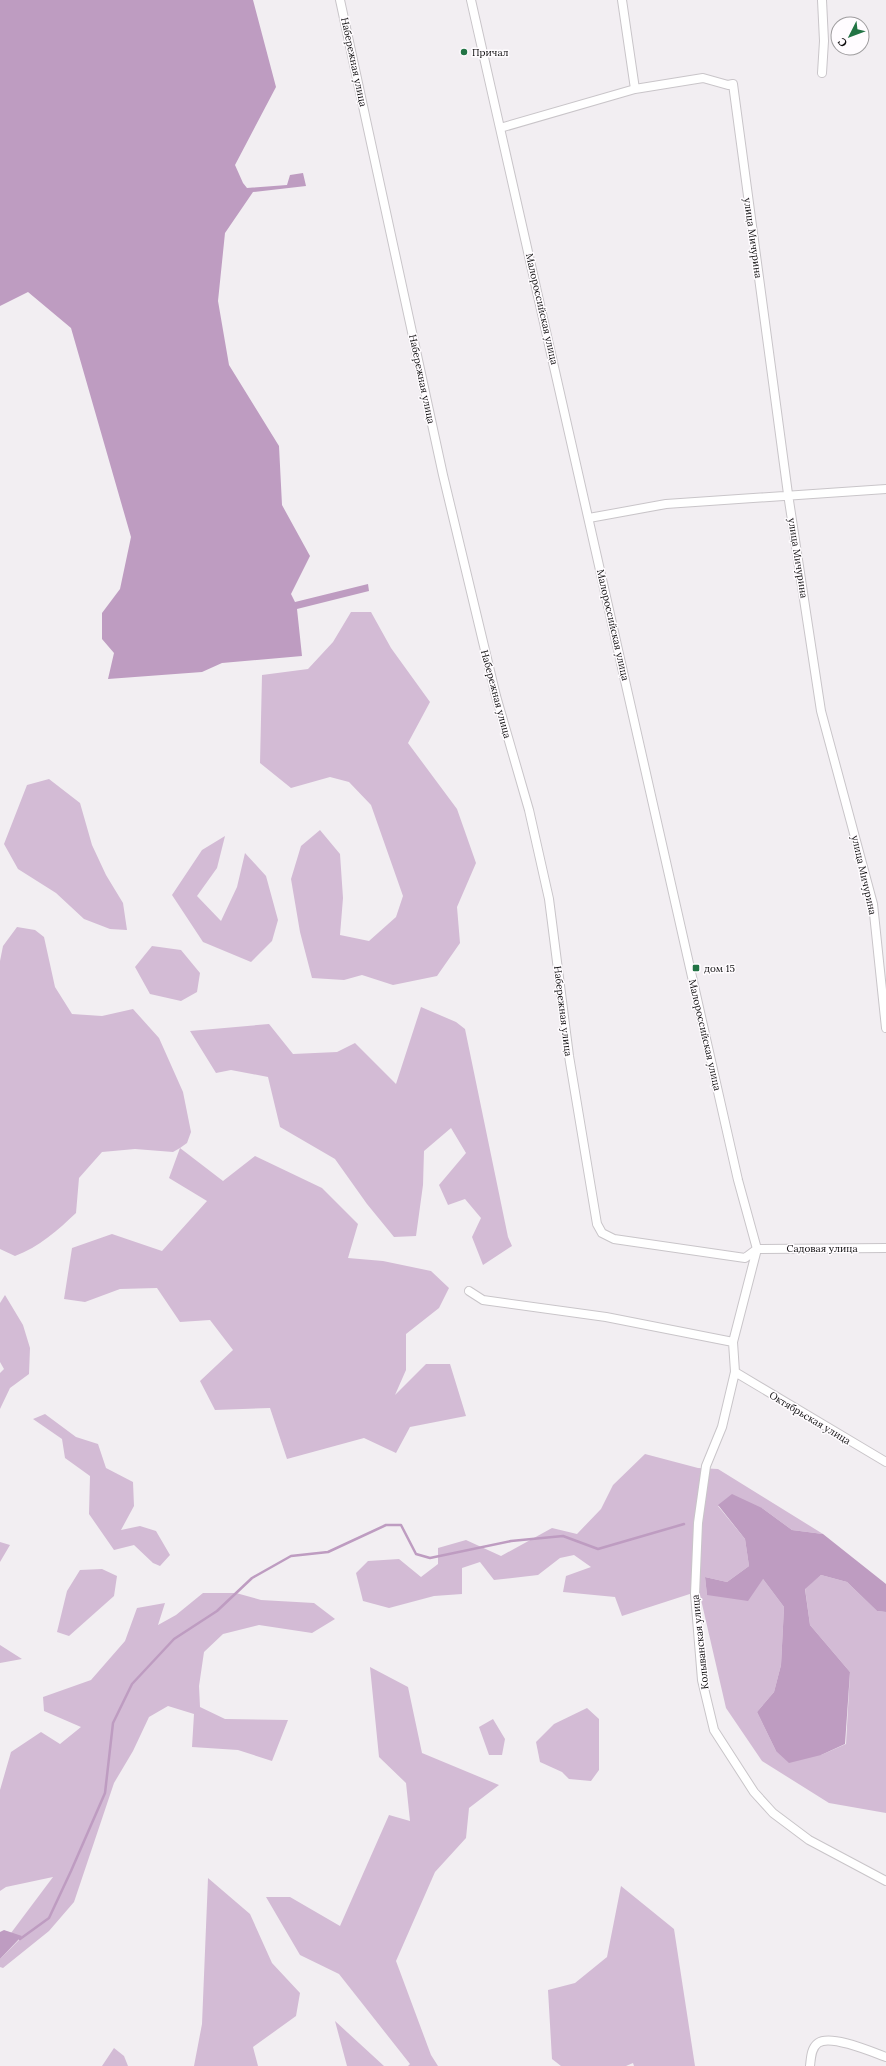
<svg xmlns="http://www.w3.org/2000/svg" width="886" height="2066" font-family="Lora,serif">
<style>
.green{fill:#d3bbd5}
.water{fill:#be9cc1}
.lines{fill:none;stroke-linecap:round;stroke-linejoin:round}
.stream{stroke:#be9cc1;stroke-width:2.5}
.minor-casing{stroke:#c9c5c9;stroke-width:10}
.minor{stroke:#fff;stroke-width:8}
.poi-dot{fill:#227445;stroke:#fffcff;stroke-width:1.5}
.labels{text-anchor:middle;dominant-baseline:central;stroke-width:3;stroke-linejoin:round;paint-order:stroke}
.poi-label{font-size:10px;fill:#100f10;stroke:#fffcff;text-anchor:start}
.street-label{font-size:10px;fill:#100f10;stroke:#fffcff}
</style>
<rect width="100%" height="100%" fill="#f2eef2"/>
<!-- green -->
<path class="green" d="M351,612h20l20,36 39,54 -22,41 49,66 19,54 -19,44 3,36 -23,33 -44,9 -31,-10 -18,5 -32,-2 -12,-46 -9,-53 10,-33 19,-16 20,24 3,44 -3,37 29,6 27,-24 7,-21 -32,-91 -22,-23 -19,-5 -39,11 -31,-25 2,-88 46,-6 25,-27z
M49,779l31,24 12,42 14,30 17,28 4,27 -17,-1 -26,-10 -28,-26 -38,-24 -14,-25 23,-59z
M225,836l-8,32 -20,28 24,25 16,-34 8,-34 21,23 12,44 -6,21 -21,21 -48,-20 -31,-47 30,-45z
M17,927l18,3 9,7 11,50 17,27 30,2 31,-7 26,29 24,54 8,40 -4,11 -7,5 43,33 32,-25 67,32 36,36 -10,34 35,3 48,10 18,17 -10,20 -33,26v36l-11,25 31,-31h24l16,52 -56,11 -14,26 -32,-15 -77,21 -17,-51 -55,2 -15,-29 33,-31 -23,-30 -30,2 -23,-34 -37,1 -35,13 -21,-3 8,-51 40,-14 50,17 45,-50 -38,-23 11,-30 -7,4 -38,-3 -33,3 -23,26 -3,35c-18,17 -37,34 -61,43l-15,-7v-288l3,-15z
M152,946l29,4 19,23 -3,19 -16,9 -31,-7 -15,-27z
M421,1007l35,15 9,7 43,208 4,9 -29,19 -11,-28 9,-19 -16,-19 -17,6 -9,-20 27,-32 -15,-25 -27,23 -1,34 -7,51 -22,1 -27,-33 -32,-45 -55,-32 -12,-50 -37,-7 -15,3 -26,-42 79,-7 24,30 44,-2 18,-9 41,41z
M5,1295l18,30 7,23 -1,26 -19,14 -10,21v-36l4,-4 -4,-7v-59z
M45,1414l31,23 22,7 8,24 27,14 1,24 -13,24 19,-4 16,5 14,24 -10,11 -7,-3 -19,-18 -20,5 -25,-36 1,-38 -25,-18 -3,-19 -29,-20z
M645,1454l53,14 20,1 105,65 -31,-4 -30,-22 -44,-2 27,33 4,27 -22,16 -22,-5 2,18 56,-16 21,28 -3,58 -7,27 -17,20 19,39 45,4 25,-11 4,-72 -40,-47 -5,-37 16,-13 26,7 30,29 9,1v201l-57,-10 -67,-42 -36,-53 -27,-117 -77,25 -7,-19 -52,-5 3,-16 25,-9 -17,-12 -14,3 -22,17 -44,5 -14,-18 -18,6v26l-28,2 -45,12 -26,-7 -7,-28 12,-12 31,-2 22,18 17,-13v-16l28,-8 35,16 51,-28 25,6 24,-25 12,-24z
M0,1542l10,3 -10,17z
M102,1569l15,7 -3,20 -45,40 -12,-4 10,-41 13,-21z
M203,1593h33l25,7 53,3 21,16 -23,14 -53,-8 -36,9 -19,18 -5,34 1,21 25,12 63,1 -16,41 -34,-11 -46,-3 2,-33 -26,-8 -19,11 -16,34 -19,32 -40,119 -25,29 -46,37 -3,-1v-8l20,-20 -9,-6 42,-56 -47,10 -6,4v-101l11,-38 30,-20 19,12 21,-17 -37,-16 -1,-14 48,-17 34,-39 12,-33 28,-5 -7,22 18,-10z
M0,1645l22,14 -22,4z
M370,1667l38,20 14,66 77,32 -30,23 -3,30 -31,34 -39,89 35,94 7,11h-30l2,-2 -71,-90 -39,-19 -34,-58h24l50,29 49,-111 21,6 -4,-38 -27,-26z
M587,1708l12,11v51l-8,11 -22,-2 -7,-7 -22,-10 -4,-20 18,-18z
M493,1719l12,20 -3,16h-13l-10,-28z
M208,1878l42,36 22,49 28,30 -4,23 -43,31 5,19h-64l8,-42z
M621,1886l53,43 21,137h-61l-1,-3 -7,3h-65l-9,-7 -4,-69 27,-7 32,-26z
M335,2021l49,45h-37z
M114,2048l10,8 4,10h-26z"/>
<!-- water -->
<path class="water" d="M0,0h253l23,87 -41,78 8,18 4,5 40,-3 3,-10 13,-2 3,13 -53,6 -28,41 -7,68 11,64 50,81 3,59 28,51 -19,38 4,8 73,-18 1,7 -72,18 5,47 -80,7 -20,9 -94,7 6,-26 -12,-14v-26l18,-24 11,-52 -60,-209 -43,-36 -28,14z
M732,1494l30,14 30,22 31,4 63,50v28l-9,-1 -30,-29 -26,-7 -16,14 5,36 40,47 -5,72 -24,11 -32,8 -13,-12 -19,-39 17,-20 7,-27 3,-58 -21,-28 -15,22 -41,-6 -2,-18 22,5 22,-16 -4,-27 -27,-34z
M4,1930l18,6 -22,23v-27z"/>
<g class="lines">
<!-- stream -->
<path class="stream" d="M20,1939l29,-21 22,-47 34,-78 8,-70 19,-39 42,-45 43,-28 35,-33 39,-22 37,-4 58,-27h15l15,29 14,4 81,-17 52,-5 35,13 86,-25"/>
<!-- minor casing -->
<g class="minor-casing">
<path id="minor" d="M340,0l103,475 53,221 33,114 20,89 20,157 28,168 5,9 12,6 131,19 12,-9
M471,0l267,1180 19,69
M622,0l13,89
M822,73l2,-32 -2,-41
M500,128l135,-39 68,-11 25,7 5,-1 55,410 33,217 52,193 13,124
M589,518l77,-14 220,-15
M757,1249l-24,93 2,30 -13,55 -16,39 -8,57 -3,71 7,86 12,50 40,62 19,21 36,27 77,41
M757,1249l129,-1
M469,1291l14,9 123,17 127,25
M735,1372l151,90
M810,2066c1,-8 1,-18 8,-23 13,-9 54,9 68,14"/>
</g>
<!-- minor -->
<use href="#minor" class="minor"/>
</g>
<!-- markers -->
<g class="poi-dot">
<circle cx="464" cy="52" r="4"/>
<rect x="692" y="964" width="8" height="8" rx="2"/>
</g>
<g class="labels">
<!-- poi labels -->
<g class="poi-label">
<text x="472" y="52">Причал</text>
<text x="704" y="968">дом 15</text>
</g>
<!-- street labels -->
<g class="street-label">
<text transform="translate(354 62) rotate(78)">Набережная улица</text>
<text transform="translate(753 238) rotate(82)">улица Мичурина</text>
<text transform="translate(542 309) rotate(77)">Малороссийская улица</text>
<text transform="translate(422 379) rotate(78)">Набережная улица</text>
<text transform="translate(798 558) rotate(81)">улица Мичурина</text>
<text transform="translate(613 625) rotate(77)">Малороссийская улица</text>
<text transform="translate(496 694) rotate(75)">Набережная улица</text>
<text transform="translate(864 875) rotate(77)">улица Мичурина</text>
<text transform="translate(563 1011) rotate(83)">Набережная улица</text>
<text transform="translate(705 1035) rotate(77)">Малороссийская улица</text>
<text x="822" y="1248">Садовая улица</text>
<text transform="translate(810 1418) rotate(31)">Октябрьская улица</text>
<text transform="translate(700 1642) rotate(-96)">Колыванская улица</text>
</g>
</g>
<!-- north arrow -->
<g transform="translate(850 36) rotate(228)"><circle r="19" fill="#fffcff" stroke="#9f9d9f"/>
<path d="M0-3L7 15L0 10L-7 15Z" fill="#227445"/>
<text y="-6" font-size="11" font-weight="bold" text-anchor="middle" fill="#100f10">С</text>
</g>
</svg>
